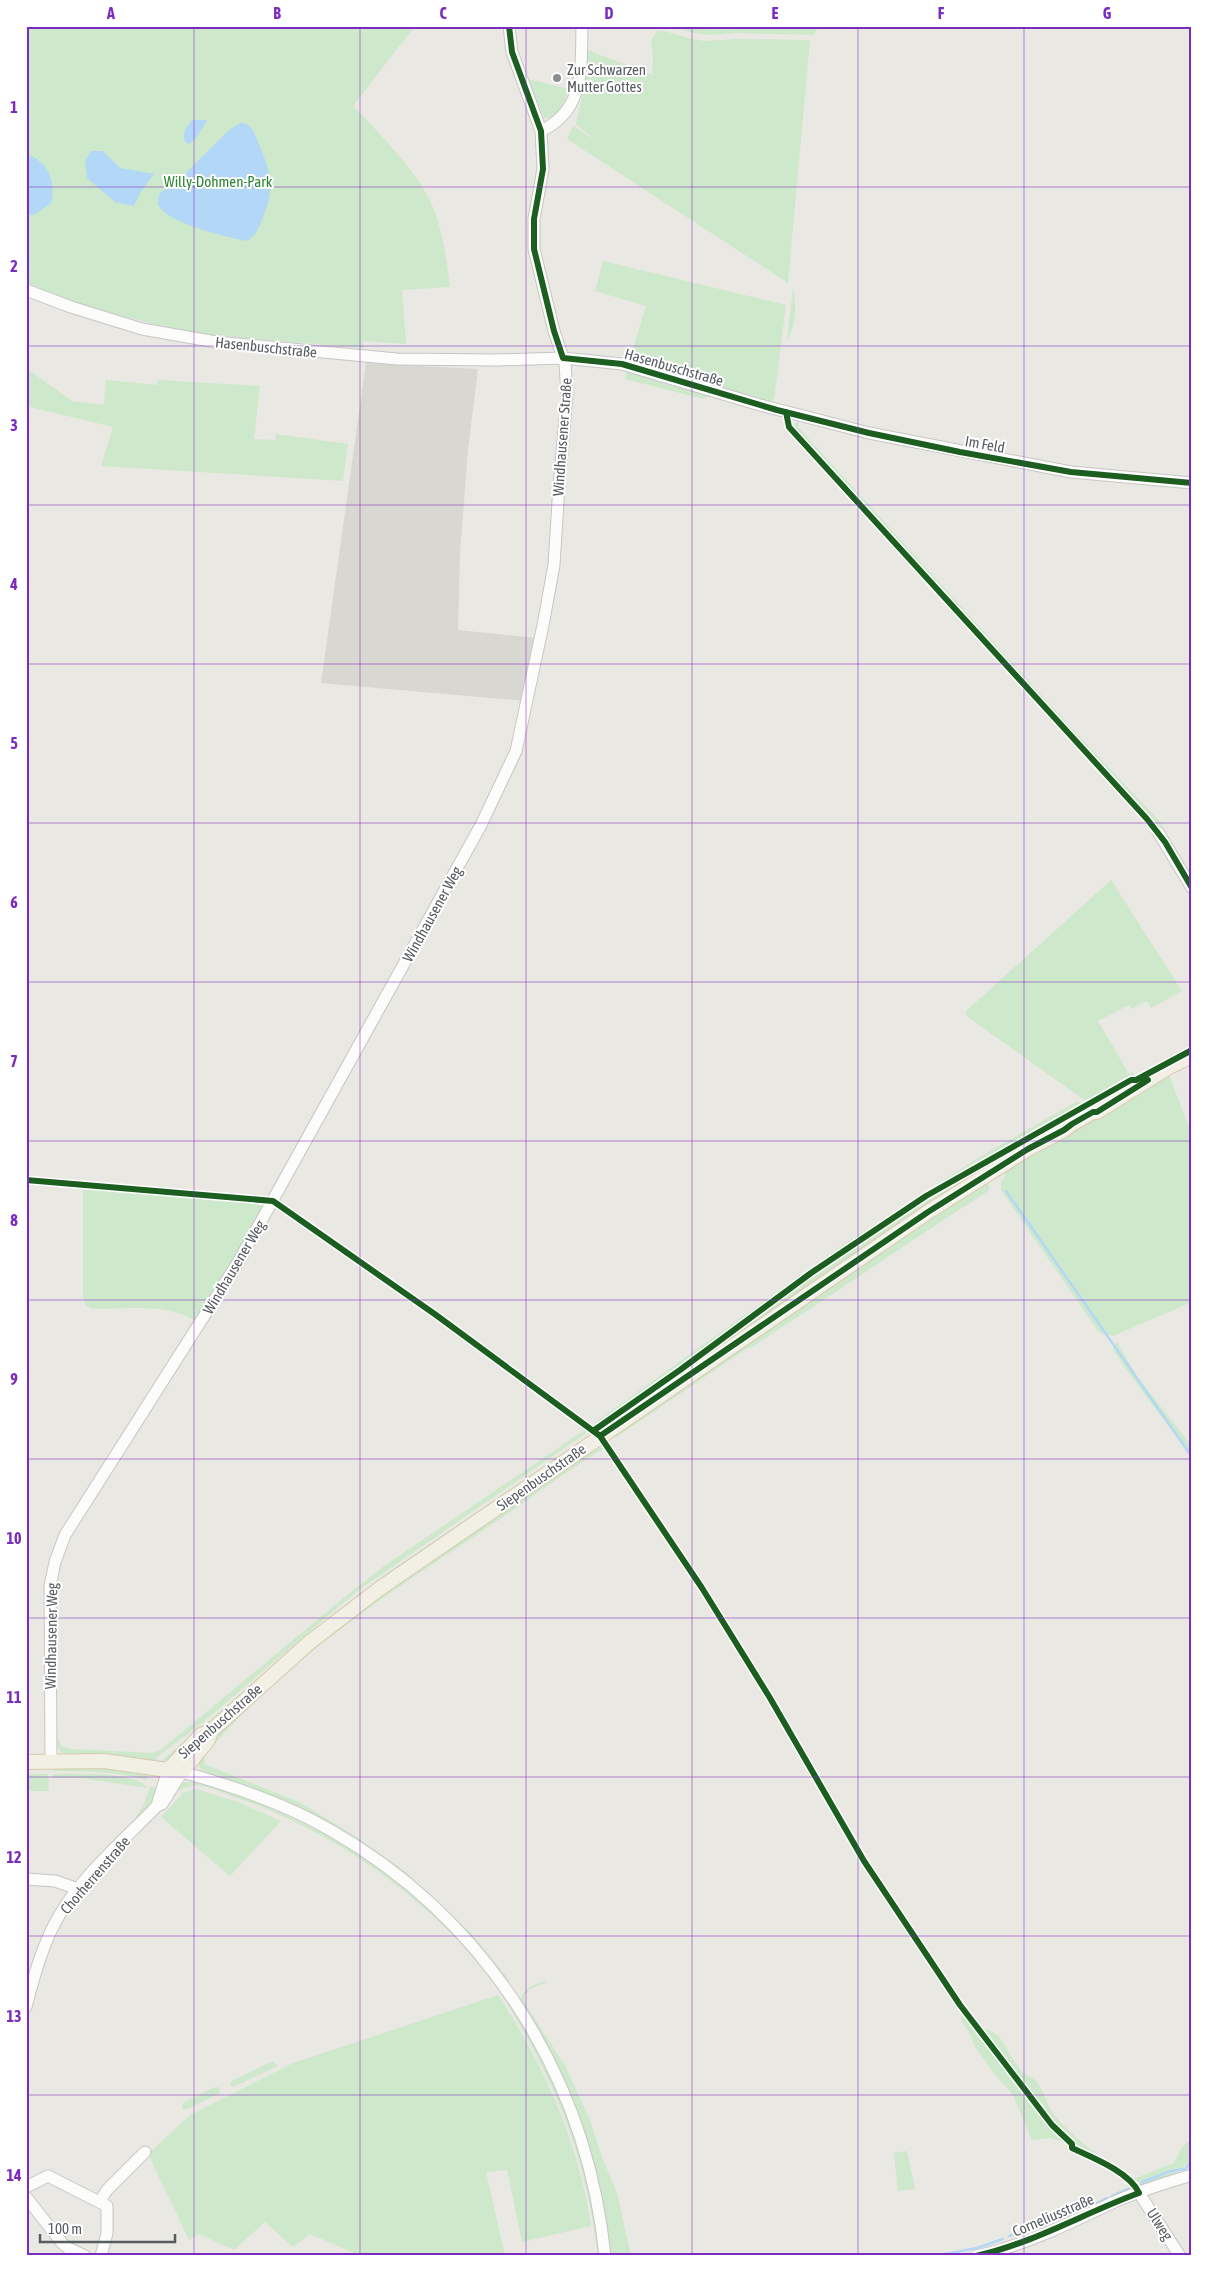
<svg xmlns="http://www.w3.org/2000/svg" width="1218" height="2282" font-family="'Asap Condensed',sans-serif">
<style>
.industrial{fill:#d9d7d1}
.green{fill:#cee8cb}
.water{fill:#b3d7f6}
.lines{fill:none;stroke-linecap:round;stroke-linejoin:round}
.stream{stroke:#b3d7f6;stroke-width:2.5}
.minor-casing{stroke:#c6c6c4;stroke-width:13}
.major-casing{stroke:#d5cbad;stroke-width:16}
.minor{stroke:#fcfcfb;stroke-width:11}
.major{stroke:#f2f0e5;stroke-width:14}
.cycleway-casing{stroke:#fff;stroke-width:9}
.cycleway{stroke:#1b5e20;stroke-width:6}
.grid{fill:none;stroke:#7b2cbf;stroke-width:1;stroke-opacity:0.55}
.poi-dot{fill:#8a8d8e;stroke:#fff;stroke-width:2}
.labels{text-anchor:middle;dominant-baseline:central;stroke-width:4;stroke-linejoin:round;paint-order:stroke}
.poi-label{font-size:15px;fill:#575c61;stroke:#fff;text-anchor:start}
.park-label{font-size:15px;fill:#2b8632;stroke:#fff}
.street-label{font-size:15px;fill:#575c61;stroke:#fff}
.neatline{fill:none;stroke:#7b2cbf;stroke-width:2}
.grid-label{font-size:16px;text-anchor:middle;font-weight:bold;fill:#7b2cbf}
</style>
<rect width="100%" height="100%" fill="#eae8e2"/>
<!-- industrial -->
<path class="industrial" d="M366,363l112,6 -10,81 -8,104 -2,76 79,8 -13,63 -203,-18z"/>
<!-- green -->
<path class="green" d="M26,26h389l-62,80c25,26 65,66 79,99 10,21 15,58 18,82l-48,3 4,54 -43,-3 1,7 -177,-15 -98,-26 -63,-24z
M672,26l48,4 35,-4h65l-7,9 -75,-2 -29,2 -16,-2z
M657,31h7l28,8 13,2 30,-2 75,1 -22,243 -221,-144 6,-13 22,14 -19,-16 9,-40 2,-34 69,26 -4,-3 1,-15 -2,-17z
M528,79l41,10 -6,17 -11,12h-8z
M603,261l183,44 -12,94 -7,4 -138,-42 17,-55 -51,-15z
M793,288c4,16 3,38 -6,52z
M26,368l46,33 32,4 2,-25 51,5 1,-5 102,6 -6,53 22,1 -1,-6 73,10 -5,37 -242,-15 12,-39 -87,-21z
M627,369l83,27 -7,3 -78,-20z
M799,421l-1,6 277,305 88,93h-7l-4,-3 -344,-378 -14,-16v-3z
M1111,880l71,111 -31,17 -4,-7 -16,8 -2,-4 -31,16 31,53 3,-2 3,3 -48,27 -119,-85 -3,-5z
M1168,1072l24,63 -3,5 3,6v156l-79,34 -11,-2 -4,-3 -97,-141v-10l3,-1 1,-7 3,-3z
M1132,1080l6,2 -44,24 -4,-1z
M1076,1102h3l2,3 -3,3c-174,86 -323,210 -482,318v-4l8,-6 237,-170 137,-88z
M1082,1109v3l-223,140 -258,178 -2,-2 312,-220z
M987,1183l3,4 -3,5c-52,33 -102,67 -153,101 -28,19 -56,36 -83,55l-2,-1 -134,91 2,-6 237,-162z
M83,1186l162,14 15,4 3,6 -66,112c-27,-19 -73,-13 -105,-13l-7,-5 -2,-8z
M1117,1342l21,36 54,68v11c-26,-36 -54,-69 -78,-106l-1,-4z
M586,1429l-1,5 -229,158 -155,132 -44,33 -1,4 -95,-8 -6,-13 1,-4 6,11 11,2 80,4 9,-4 173,-144 49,-39z
M586,1438v2l-335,250 -82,69 -9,3 189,-160 41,-31z
M597,1447l7,1c-45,28 -88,61 -132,90 -96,63 -193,129 -267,217l-1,9 95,38 58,35 49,35 65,61 39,48 -10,-6 -17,-23 -151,-127 -44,-23 -86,-32 -3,-4v-7l11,-16 17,-19 23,-23 109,-92z
M55,1767l61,2 33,6 -4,5c-29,-9 -60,-9 -91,-9z
M26,1774h22l1,17h-23z
M53,1774c18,0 86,-3 94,14l-66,-10h-28z
M185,1782l12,1 49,14 82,38 48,31 43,34 37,35 39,47v3c-64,-86 -160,-154 -261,-188 -16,-6 -39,-18 -54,-6l-3,-2z
M150,1787h9l-2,12 -25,25 13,-22z
M196,1789l42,13 43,19 -51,55 -69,-59 23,-25z
M547,1980l-2,3 -15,6 -6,7 1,8 39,60 26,56 12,37 15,36 14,63h-21c-8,-48 -15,-96 -31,-142 -14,-39 -36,-78 -58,-113 1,-14 14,-16 26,-21z
M498,1995c46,71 81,147 93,231l-69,16 -15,-72 -21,2 19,84h-144l-51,-22 -17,13 -28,-25 -31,28 -35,-16 -10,6 -41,-86 42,-39 103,-52z
M502,1995h3c39,58 70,124 85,192 5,23 7,46 11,69h-3c-12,-101 -43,-175 -96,-261z
M962,2012l45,56 28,40 33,35 -18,-5 -18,2 -19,-45 -17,-19 -21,-29 -6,-15 -7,-11z
M981,2028c22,3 23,20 35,36 8,12 12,10 20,17 7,7 11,25 18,34 18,22 44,40 68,56l-40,-22 -30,-26z
M273,2061l5,5 -45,21 -3,-1 2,-5z
M219,2087l1,6 -32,16h-6l1,-6 29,-15z
M1192,2139v21l-16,13 -36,13 -3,-5 -4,-2 41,-16 8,-16z
M907,2151l8,38 -17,2 -4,-38z"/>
<!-- water -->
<path class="water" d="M192,120h15l-10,17 -8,7 -4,-2c-3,-9 1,-15 7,-22z
M240,123l7,1 6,6c15,36 25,52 9,90 -4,10 -6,16 -16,21 -22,-5 -77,-17 -88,-36l1,-11 22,-16 47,-47z
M91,151h12l17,17 34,6 -14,19 -6,13 -19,-4 -28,-24 -2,-17z
M32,156c18,10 24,28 19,47l-17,12 -8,-1v-56z"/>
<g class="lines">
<!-- stream -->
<path class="stream" d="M1006,1191l186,266
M1142,2182l29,-11 14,-2 7,-8
M1112,2196l16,-7
M1083,2210l24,-12
M1059,2218l14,-5
M1025,2231l29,-11
M1009,2236l11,-4
M945,2254l32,-6 26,-9
M928,2256l9,-1"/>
<!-- minor casing -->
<g class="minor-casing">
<path id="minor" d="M541,131c44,-21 40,-62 41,-105
M26,290l45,17 71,22 74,13 181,17 99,1 67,-2 59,6 138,41 109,28 202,39 121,11
M1158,832l34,56
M51,1761l-1,-175 5,-24 10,-27 174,-274 242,-436 35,-74 27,-126 11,-60 5,-79 8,-91 -2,-31 -11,-33 -20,-82v-30l9,-50 -2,-38 -29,-79 -3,-26
M158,1802l10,-32
M26,1879l29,2 23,8
M26,2007c8,-31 17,-65 34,-93 23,-39 65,-75 97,-108l5,-2 20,-32c51,14 104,32 150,59 156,90 255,247 273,425
M26,2187l22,-11 59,30v27l-6,23
M1139,2193l41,63
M26,2197l36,46 6,5 17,8
M100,2201l7,-11 38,-38
M976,2256c47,-10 92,-32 136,-53 26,-12 53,-20 80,-28"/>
</g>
<!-- major casing -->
<g class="major-casing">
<path id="major" d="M26,1762l78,-1 78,11 26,-32 3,-9
M168,1770l33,-35 10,-4 99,-89 69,-53 549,-377 100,-63 36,-19 8,-6 21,-12h4l72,-45 23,-11"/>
</g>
<!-- minor -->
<use href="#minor" class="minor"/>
<!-- major -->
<use href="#major" class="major"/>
<!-- cycleway casing -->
<g class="cycleway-casing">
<path id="cycleway" d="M509,26l3,26 29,79 2,38 -9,50v30l20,82 9,27 59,6 155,46 92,23 91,19 111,20 121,11
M786,412l3,15 358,392 18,23 27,46
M26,1180l247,21 163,114 164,121 102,152 68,110 94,163 96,144 92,120 20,19v4c19,9 58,24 67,45 -55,20 -105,50 -163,63
M593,1431l87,-61 131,-97 115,-77 205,-116h5l56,-30
M600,1436l328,-224 100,-63 36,-19 8,-6 21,-12h4l51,-32"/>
</g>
<!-- cycleway -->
<use href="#cycleway" class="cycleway"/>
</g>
<!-- grid -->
<path class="grid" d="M194,26v2230M360,26v2230M526,26v2230M692,26v2230M858,26v2230M1024,26v2230M26,187h1166M26,346h1166M26,505h1166M26,664h1166M26,823h1166M26,982h1166M26,1141h1166M26,1300h1166M26,1459h1166M26,1618h1166M26,1777h1166M26,1936h1166M26,2095h1166"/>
<!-- markers -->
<circle class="poi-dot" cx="557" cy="78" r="5"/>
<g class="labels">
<!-- poi labels -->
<g class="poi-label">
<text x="567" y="69">Zur Schwarzen<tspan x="567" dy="17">Mutter Gottes</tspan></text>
</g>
<!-- park labels -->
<g class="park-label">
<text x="218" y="181">Willy-Dohmen-Park</text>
</g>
<!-- street labels -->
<g class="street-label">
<text transform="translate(266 347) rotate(6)">Hasenbuschstraße</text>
<text transform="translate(674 367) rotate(16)">Hasenbuschstraße</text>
<text transform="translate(562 437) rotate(-86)">Windhausener Straße</text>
<text transform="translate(985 444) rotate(10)">Im Feld</text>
<text transform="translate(432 914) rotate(-61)">Windhausener Weg</text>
<text transform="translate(234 1267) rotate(-59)">Windhausener Weg</text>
<text transform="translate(541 1477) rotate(-35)">Siepenbuschstraße</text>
<text transform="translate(51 1636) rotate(-89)">Windhausener Weg</text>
<text transform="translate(220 1721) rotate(-41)">Siepenbuschstraße</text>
<text transform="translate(95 1875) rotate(-49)">Chorherrenstraße</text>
<text transform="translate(1053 2215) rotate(-23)">Corneliusstraße</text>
<text transform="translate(1160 2224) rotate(57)">Ulweg</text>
</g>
</g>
<!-- border -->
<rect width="1218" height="2282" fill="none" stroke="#ffffff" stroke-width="55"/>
<!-- scale -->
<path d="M40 2234v8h135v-8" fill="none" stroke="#575c61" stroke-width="2.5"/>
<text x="48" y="2234" font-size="15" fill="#575c61" stroke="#ffffff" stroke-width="4" paint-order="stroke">100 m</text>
<rect x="28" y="28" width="1162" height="2226" class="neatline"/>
<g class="grid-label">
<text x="111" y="19">A</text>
<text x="277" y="19">B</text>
<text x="443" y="19">C</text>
<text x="609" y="19">D</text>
<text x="775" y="19">E</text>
<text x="941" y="19">F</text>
<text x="1107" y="19">G</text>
<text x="14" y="113">1</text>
<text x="14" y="272">2</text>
<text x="14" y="431">3</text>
<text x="14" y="590">4</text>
<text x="14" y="749">5</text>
<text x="14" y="908">6</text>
<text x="14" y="1067">7</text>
<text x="14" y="1226">8</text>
<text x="14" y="1385">9</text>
<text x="14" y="1544">10</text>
<text x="14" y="1703">11</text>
<text x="14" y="1863">12</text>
<text x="14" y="2022">13</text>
<text x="14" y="2181">14</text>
</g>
</svg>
